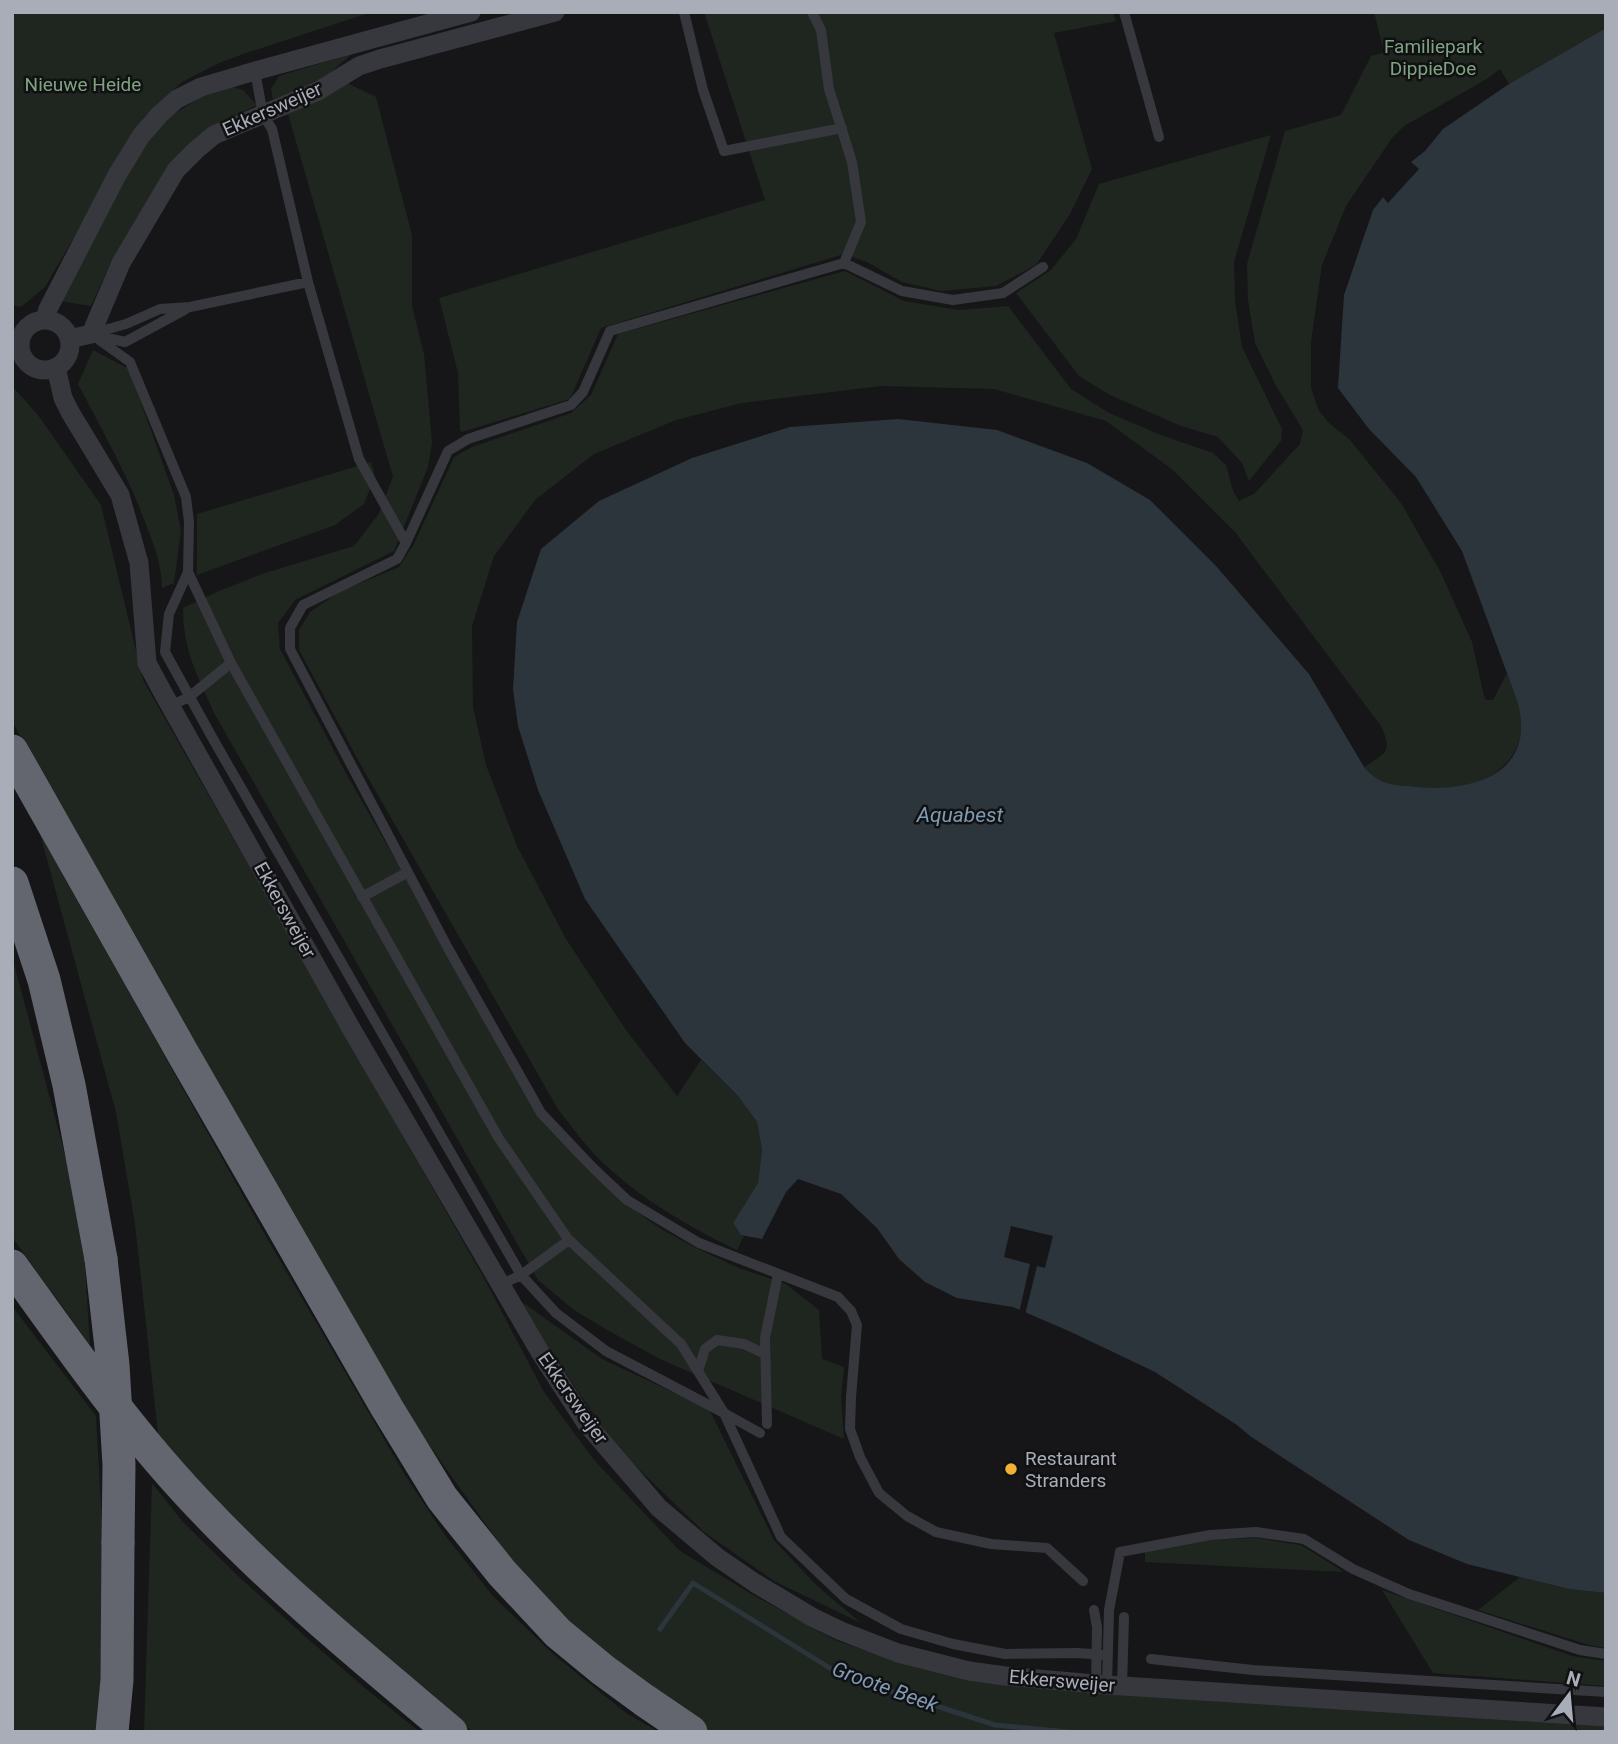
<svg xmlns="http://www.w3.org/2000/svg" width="1618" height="1744" font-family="Roboto,sans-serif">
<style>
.green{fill:#1e261f}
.water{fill:#2c353c}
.pier{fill:#161618}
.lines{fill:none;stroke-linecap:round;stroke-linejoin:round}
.stream{stroke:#2c353c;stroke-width:5}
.service{stroke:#37383d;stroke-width:10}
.minor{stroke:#37383d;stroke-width:19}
.motorway{stroke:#63666e;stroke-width:33}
.motorway-bridge{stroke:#63666e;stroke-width:33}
.poi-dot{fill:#f2b134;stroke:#111113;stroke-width:2.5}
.labels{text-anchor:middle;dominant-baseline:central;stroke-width:5;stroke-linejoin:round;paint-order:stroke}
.park-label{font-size:19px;fill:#7fa381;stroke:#111113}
.street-label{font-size:19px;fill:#a8adb8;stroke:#111113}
.poi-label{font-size:19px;fill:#a8adb8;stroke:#111113;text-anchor:start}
.water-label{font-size:21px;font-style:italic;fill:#7f9bb3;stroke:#111113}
</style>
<rect width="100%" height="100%" fill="#161618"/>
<!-- green -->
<path class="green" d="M12,12h360l-126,41 -27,10 -37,19 -38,35 -99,170 -24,20 -9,-2z
M704,12h409l3,9 -62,12 38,136 -22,45 -34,51 -40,21 -55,5 -39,-9 -35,-20 -23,-8 -243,74 -31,71 -108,33 -2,-2 -2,-57 -19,-75 326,-98z
M1374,12h232v16l-97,56 -9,-15 -13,10 -83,47 -12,12 -46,68 -24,59 -11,77v46l8,23 10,12 21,17 51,63 40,70 31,69 12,54 2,4h7l14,-27c6,15 14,31 15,46 2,35 -25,60 -57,67 -16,3 -32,2 -48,1 -23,-2 -37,-1 -53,-20 22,-14 29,-15 17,-41l-146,-194 -62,-62 -67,-49 -112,-32 -113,-3 -139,17 -66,17 -82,34 -59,46 -41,56 -22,70 1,81 13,58 31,81 49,93 60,91 51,66 24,-36 37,36 19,26 5,28 -4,33 -25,40 8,12 3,1 -7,14c-50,-24 -96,-51 -136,-89 -16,-15 -28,-34 -42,-50l-196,-342 -64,-119v-20l11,-18 29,-20 60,-25 14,-21 41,-89 18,-10 99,-34 20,-18 27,-61 227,-63 59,30 55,9 49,-4 63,83 38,24 52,22 52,18 13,12 7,26 6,10 15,-7 46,-50 3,-14 -28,-46 -20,-41 -7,-43 -1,-36 38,-133 56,-16 30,-59 13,-4z
M352,54l-35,30 -44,15 -2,-10 8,-13z
M347,83l29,14 36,138v71l12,48 8,89 -4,24 -34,84 -99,49 -17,23 2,26 68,128 198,345 42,49 38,33 35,25 35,19 43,20 47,16 33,26 3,49 22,8 -3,30 3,42 -184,-80 -51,-28 -35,-21 -36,-30 -324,-567c-17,-39 -31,-62 -31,-105l36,-17 46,-18 89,-27 24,-31 15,-38 -105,-363z
M230,86l13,4 14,15 -44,21 -100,132 -22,48 -32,-5 66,-123 38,-57 41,-26z
M1271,135l-37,127 1,39 7,46 40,82 -1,12 -32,40 -7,-18 -24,-26 -37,-11 -71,-31 -31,-19 -63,-83 35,-23 25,-31 23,-55z
M93,350l36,19 45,126 7,36 -7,52 -12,5c0,-20 -7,-40 -14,-58 -18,-51 -45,-98 -70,-146z
M12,386l26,29 63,90 42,175 342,600 59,112 50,68 86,91 75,45 82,45 84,28 50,11 635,44v8h-898l-8,-5 -126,-100 -57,-59 -120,-168 -204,-355 -181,-324z
M371,462l4,14 -11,28 -29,21 -138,50v-61z
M40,834l224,399 141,242 39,59 49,62 60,58 73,59 33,19h-186l-132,-106 -182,-183 -24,-219 -19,-112z
M12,956l61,229 12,81 5,79 -78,-108z
M522,1302l80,57 107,50 65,131 42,45 45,38 -87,-42 -70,-49 -88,-85 -71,-104z
M12,1306l84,110 9,160 -7,156h-86z
M152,1483l30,38 55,54 71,64 57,49 55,44h-276z
M1256,1538l45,7 43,27 -199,-10v-11l65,-11z
M1520,1577l49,12 37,4v55l-17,-3 -111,-35z
M1382,1590l190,66 34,5v25l-173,-13z"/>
<!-- water -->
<path class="water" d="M1606,28v1565l-37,-4 -102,-25 -58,-24 -118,-77 -41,-27 -13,-11 -82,-53 -84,-40 -58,-25 -56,-9 -32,-16 -26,-23 -22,-31 -36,-34 -43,-15 -12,13 -24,47 -21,-4 -8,-12 25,-40 4,-33 -5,-28 -19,-26 -53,-53 -100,-144 -47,-109 -20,-64 -5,-37 4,-67 24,-73 58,-48 93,-43 98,-31 108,-8 99,11 90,33 63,37 66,66 93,108 55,93c16,19 31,18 54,20 56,5 118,-14 100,-84l-56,-152 -46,-74 -47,-48 -31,-41 6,-93 29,-85 10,-13 28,-35 14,-11 18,-22 66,-45z"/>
<!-- pier -->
<path class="pier" d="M1409,160l10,9 -31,34 -8,-9z
M1011,1226l42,10 -8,32 -8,-2 -12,49 -6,-2 11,-49 -26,-7z"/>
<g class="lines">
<!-- stream -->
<path class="stream" d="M660,1629l33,-46 148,92 154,50 74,7"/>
<!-- service -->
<path class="service" d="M684,12l19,78 21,61 118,-23
M812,12l9,18 8,59 23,73 9,60 -17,41
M1124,12l35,125
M255,71l8,44 9,14 36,153 51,177 47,84
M1043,267l-40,26 -50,7 -51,-9 -58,-28 -234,68 -27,61 -12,13 -103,34 -20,12 -42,92 -9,16 -94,46 -13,23v21l159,301 92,163 52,55 34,32 72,43 139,54 13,14 6,14 -6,72 -1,32 10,28 19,36 28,23 29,16 55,12 56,4 36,33
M91,334l39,28 56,135 3,25 -1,50 -19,42 -4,38 48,87 308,536 35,38 50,38 118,62 57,124 65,62 55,30 52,15 52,10 72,-1 30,2
M91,334l35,-10 34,-15 30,-2 118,-25
M98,336l27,6 61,-33
M188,572l43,91
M170,706l19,-9 42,-34 267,474 70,102 113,105 43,69 36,20
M362,897l46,-25
M500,1285l21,-10 48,-35
M698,1371l7,-22 12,-9 27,4 21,10
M767,1424l-2,-86 13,-64
M1094,1610l3,17 -1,57
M1151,1659l102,11 353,22
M1107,1685l2,-75 11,-58 90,-17 46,-3 48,7 49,30 56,25 171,56 26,4
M1122,1686l2,-69"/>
<!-- minor -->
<path class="minor" d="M45,320l3,-11 69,-134 24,-39 18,-21 18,-16 24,-12 54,-16 216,-59
M20 345a25 25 0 1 1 50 0a25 25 0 1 1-50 0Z
M69,339l22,-5 30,-71 55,-93 20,-20 18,-15 104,-44 41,-25 21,-7 175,-47
M56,367l7,31 7,14 50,83 19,68 8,100 15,28 190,339 188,322 46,71 73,85 58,49 38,26 57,34 29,14 57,22 71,18 36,5 102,9 499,32"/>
<!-- motorway -->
<path class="motorway" d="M12,751l170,301 205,356 55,90 60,75 56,60 45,37 41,30 47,32
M12,883l32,97 25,105 32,174
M12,1266c61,85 121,171 194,246 76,80 161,149 245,220
M112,1732l5,-52 1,-137"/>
<!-- motorway-bridge -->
<path class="motorway-bridge" d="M101,1259l12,106 6,100 -1,78"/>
</g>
<!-- markers -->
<circle class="poi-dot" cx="1011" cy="1469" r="7"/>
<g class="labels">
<!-- park labels -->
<g class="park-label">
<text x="1433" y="46">Familiepark<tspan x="1433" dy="22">DippieDoe</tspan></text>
<text x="83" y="84">Nieuwe Heide</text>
</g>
<!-- street labels -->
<g class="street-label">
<text transform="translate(272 109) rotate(-24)">Ekkersweijer</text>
<text transform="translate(285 910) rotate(61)">Ekkersweijer</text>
<text transform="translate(573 1398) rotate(55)">Ekkersweijer</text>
<text transform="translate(1062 1681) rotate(5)">Ekkersweijer</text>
</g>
<!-- poi labels -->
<g class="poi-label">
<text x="1025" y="1458">Restaurant<tspan x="1025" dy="22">Stranders</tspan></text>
</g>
<!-- water labels -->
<g class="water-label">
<text x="960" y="815">Aquabest</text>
<text transform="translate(885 1687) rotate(20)">Groote Beek</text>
</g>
</g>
<!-- border -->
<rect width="1618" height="1744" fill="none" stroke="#a8adb8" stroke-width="28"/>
<!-- north arrow -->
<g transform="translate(1569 1695) rotate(16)" stroke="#111113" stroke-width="5" paint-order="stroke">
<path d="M0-5L12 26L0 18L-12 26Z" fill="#a8adb8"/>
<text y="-10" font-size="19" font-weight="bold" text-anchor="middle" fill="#a8adb8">N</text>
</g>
</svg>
